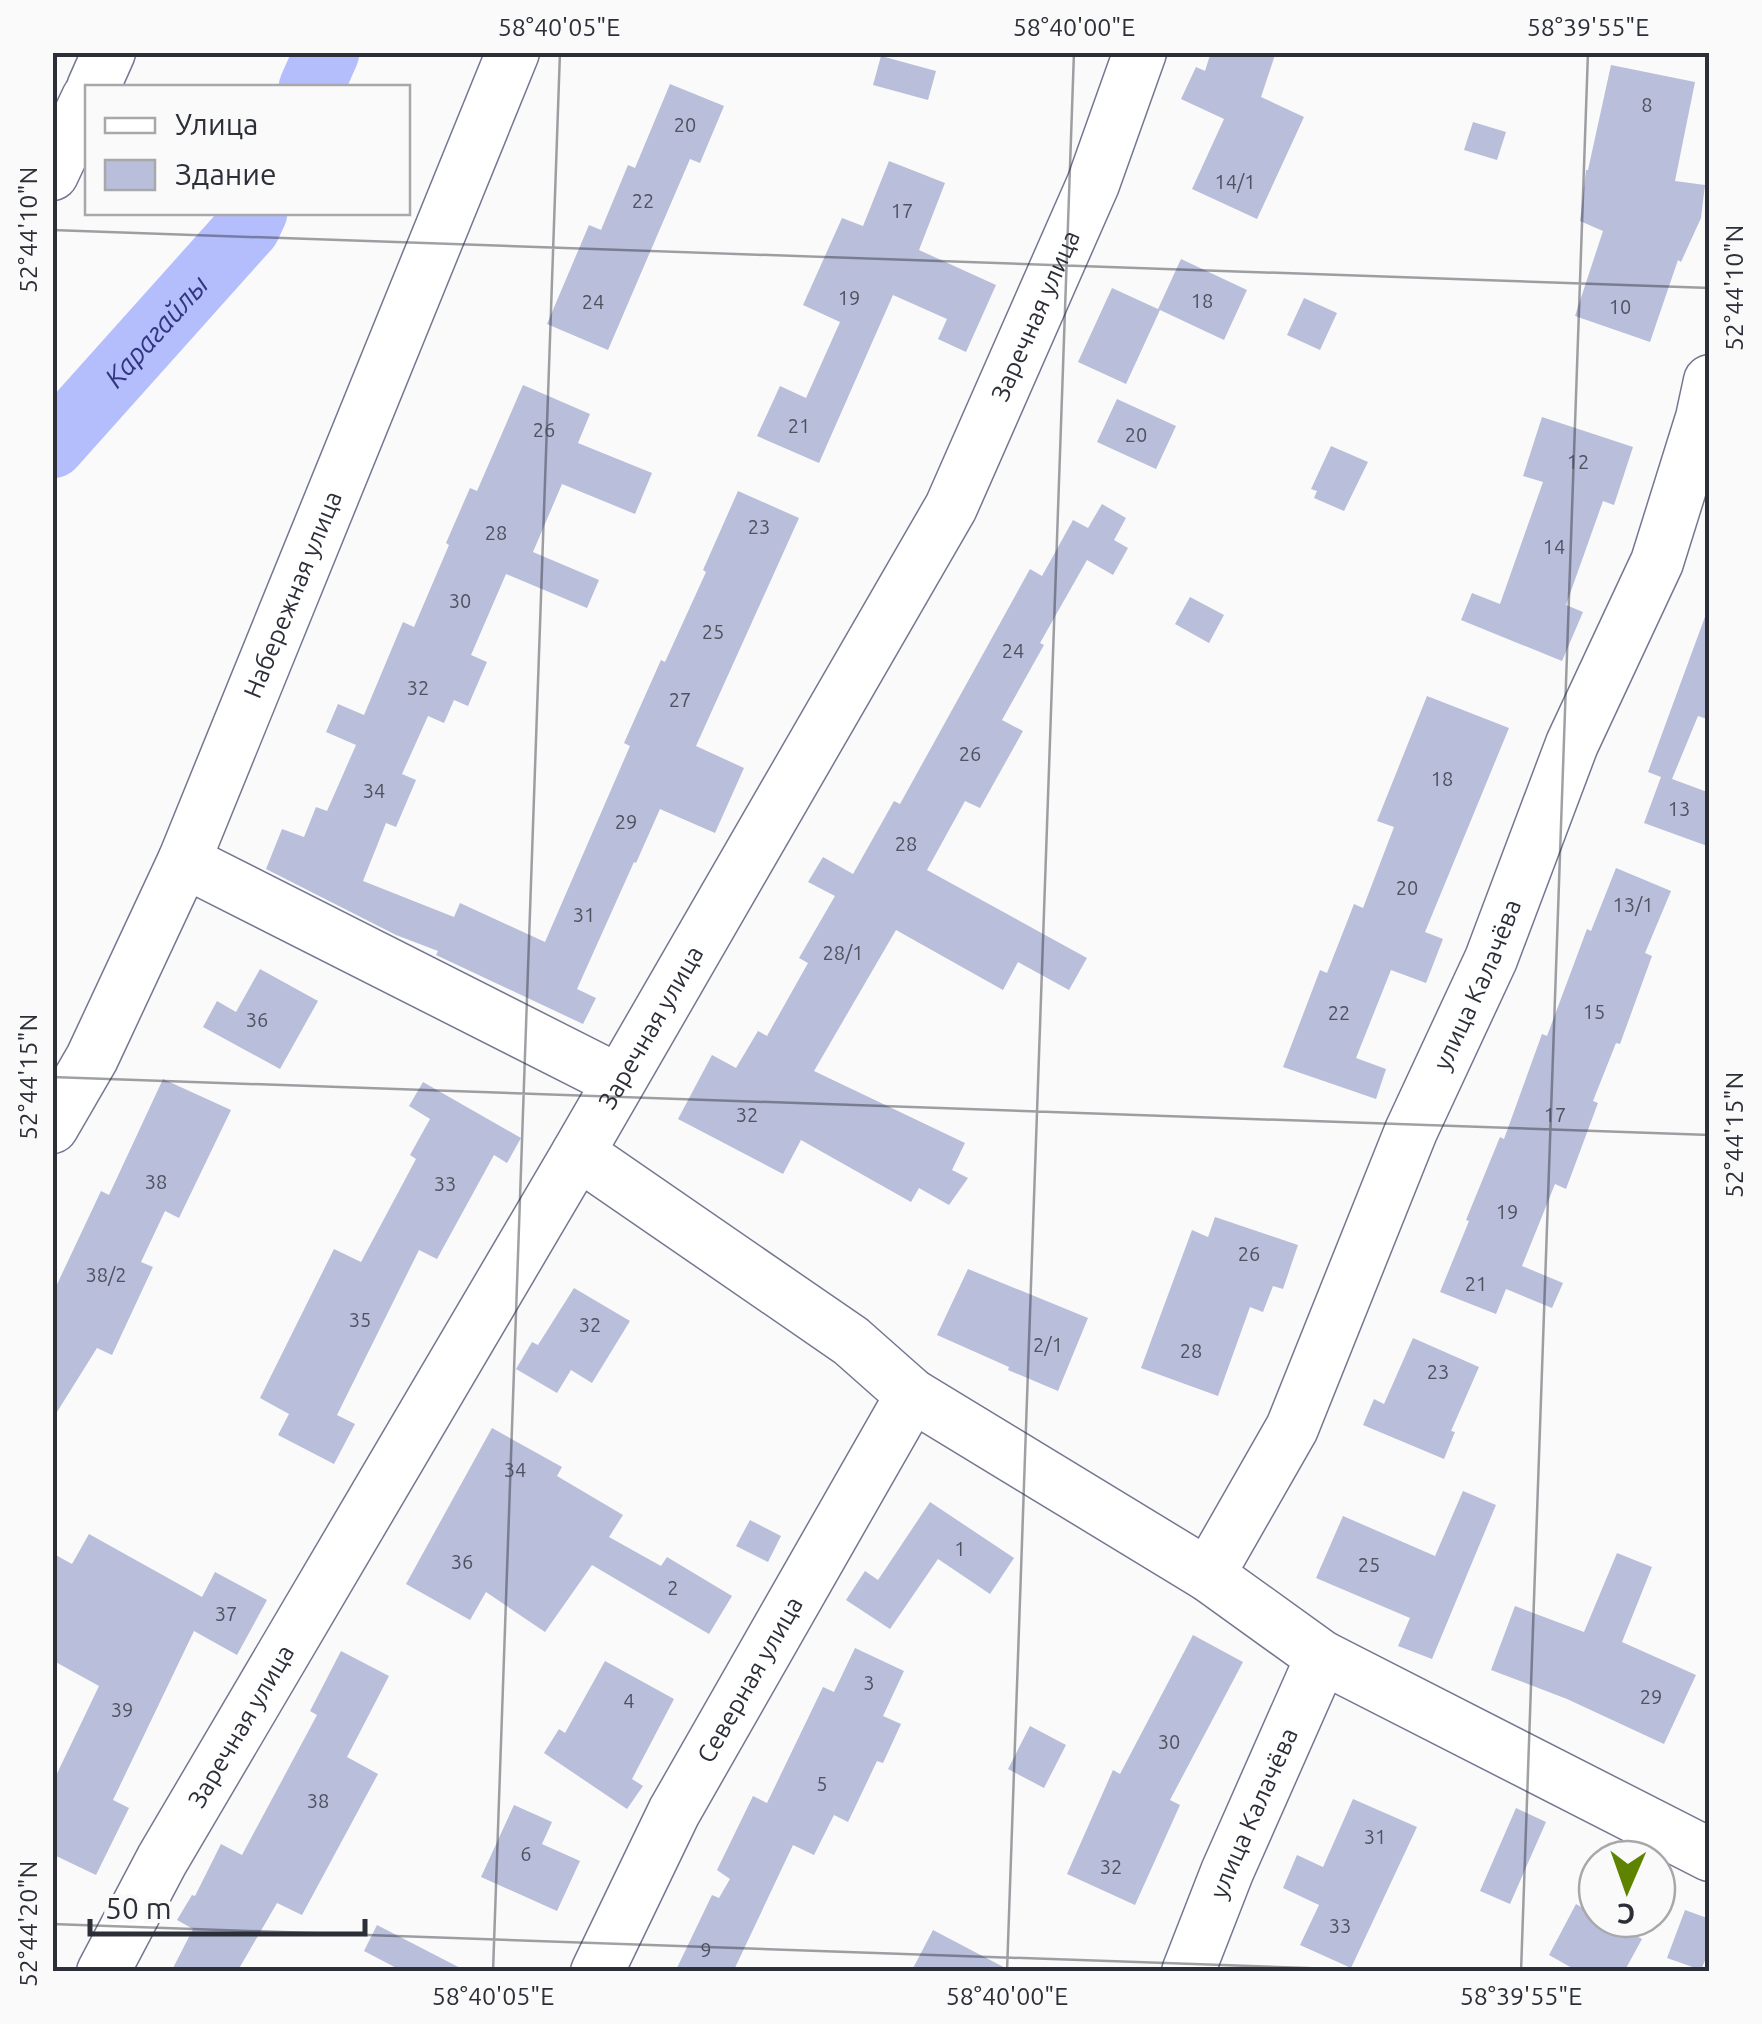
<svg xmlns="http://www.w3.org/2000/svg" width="1762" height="2024" font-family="Ubuntu,sans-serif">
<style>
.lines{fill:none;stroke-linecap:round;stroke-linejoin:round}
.river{stroke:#b4befd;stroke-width:65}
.building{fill:#b9beda}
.minor-casing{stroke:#737791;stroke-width:55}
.minor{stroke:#fff;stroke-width:52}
.ticks{fill:none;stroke:#2c2e38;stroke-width:2.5;stroke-opacity:0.45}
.labels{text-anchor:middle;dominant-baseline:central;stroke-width:8;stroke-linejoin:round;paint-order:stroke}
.number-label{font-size:20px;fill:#4f5260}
.street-label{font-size:25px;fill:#2c2e38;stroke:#fafafa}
.water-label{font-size:28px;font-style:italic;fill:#33367f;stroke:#fafafa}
.neatline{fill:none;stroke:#2c2e38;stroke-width:4}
.ticks-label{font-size:25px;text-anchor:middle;fill:#2c2e38}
</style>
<rect width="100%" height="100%" fill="#fafafa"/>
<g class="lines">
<!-- river -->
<g class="river">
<path d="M311,88l16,-36"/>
<path id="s1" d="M52,446l196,-219 7,-15"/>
</g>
</g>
<!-- building -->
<path class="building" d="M1211,52h65l-15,45 43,20 -47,102 -65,-30 32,-70 -43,-20 15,-32 9,4z
M881,56l55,15 -8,29 -55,-15z
M1611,65l84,17 -20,99 30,4 -4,33 -20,44 -3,-2 -28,82 -75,-26 28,-85 -23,-10 6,-51h2z
M670,84l54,22 -24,57 -10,-4 -82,191 -61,-26 42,-99 12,5 27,-65 7,3z
M1473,122l33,10 -9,28 -33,-10z
M889,161l56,22 -26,67 77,35 -30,67 -28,-13 9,-20 -54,-24 -74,168 -62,-27 23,-50 26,12 34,-76 -37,-17 39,-87 21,8z
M1181,259l66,31 -23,50 -64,-30 -34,74 -48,-22 34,-74 46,21z
M1304,298l33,15 -17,37 -33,-15z
M523,385l67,29 -12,29 74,30 -17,41 -73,-30 -29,68 66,28 -12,28 -81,-34 -35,81 16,7 -19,44 -14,-6 -10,23 -16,-7 -26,58 14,6 -20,47 -10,-4 -23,58 91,36 6,-14 85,39 85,-196 -6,-3 37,-83 4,2 41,-90 -3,-2 35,-79 61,27 -103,228 48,22 -29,65 -55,-24 -24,54 -2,-1 -57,127 19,9 -13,26 -147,-69 2,-4 -42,-16 -130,-66 16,-40 22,8 12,-30 11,4 29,-66 -30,-13 12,-28 26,11 39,-93 11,5 35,-82 -3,-2 24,-55 7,3z
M1117,399l59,27 -20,43 -59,-27z
M1542,417l91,30 -19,58 -11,-4 -37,104 17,7 -21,49 -101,-41 11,-27 28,11 43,-122 -20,-6z
M1331,446l37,16 -24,49 -30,-13 3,-7 -6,-2z
M1102,504l24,14 -12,22 14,8 -15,27 -26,-15 -47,83 4,2 -42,75 21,11 -43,77 -15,-7 -38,69 160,88 -18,32 -51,-28 -15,28 -107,-60 -82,141 151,72 -13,27 16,8 -19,27 -30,-17 -8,14 -110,-62 -18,34 -105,-55 34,-64 24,13 22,-37 9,5 41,-73 -9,-5 36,-62 -27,-14 15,-25 30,17 41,-73 6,3 130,-235 12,7 31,-56 15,8z
M1190,597l34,18 -15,28 -34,-19z
M1706,614l4,1v105l-12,-4 -26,63 38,14v54l-66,-24 17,-46 -13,-5z
M1427,696l82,32 -84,204 18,7 -17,44 -35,-13 -35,88 30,11 -10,30 -93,-32 37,-97 7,3 27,-69 9,4 31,-81 -17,-6z
M1616,868l55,23 -26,62 7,3 -32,88 -4,-1 -23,58 5,2 -32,86 -11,-5 -33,82 41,17 -11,25 -46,-19 -10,25 -56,-22 29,-71 -3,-1 34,-83 4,2 38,-105 5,2 40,-107 4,2z
M260,969l58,32 -38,68 -77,-42 14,-26 19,11z
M163,1079l68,31 -52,108 -14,-7 -24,51 12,5 -41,88 -15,-7 -45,72v-125l49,-104 8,4z
M423,1082l98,56 -14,25 -13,-8 -57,104 -18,-9 -82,165 18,9 -21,40 -56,-29 11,-21 -29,-16 74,-149 27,13 55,-103 -6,-4 20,-36 -21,-13z
M1215,1217l83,28 -15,44 -10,-3 -10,26 -13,-5 -32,89 -77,-28 51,-138 16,7z
M968,1269l120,49 -30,73 -50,-21 1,-3 -72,-32z
M574,1288l56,33 -38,62 -21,-13 -14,23 -41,-24 16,-27 6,3z
M1413,1338l66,29 -28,64 4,1 -11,27 -81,-34 11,-26 10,5z
M492,1428l70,39 -5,9 66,39 -14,22 52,29 6,-9 65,39 -23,38 -117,-69 -47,67 -59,-40 -16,28 -64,-36z
M1463,1491l33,14 -64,154 -34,-13 12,-28 -94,-40 27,-62 92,40z
M930,1502l84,56 -24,36 -52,-35 -48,70 -44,-29 19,-29 13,9z
M750,1520l31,16 -13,26 -32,-16z
M89,1534l113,63 13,-25 52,28 -30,55 -43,-24 -81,169 16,8 -33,67 -44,-21v-70l47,-98 -47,-26v-107l20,11z
M1617,1553l35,14 -30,75 74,33 -32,69 -97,-45 -76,-29 24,-64 69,26z
M1193,1635l50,27 -73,138 10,5 -45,100 -68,-31 46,-104 7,4z
M855,1648l49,23 -21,45 18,8 -18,39 -6,-2 -29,61 -14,-7 -20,40 -21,-10 -60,127h-58l37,-77 7,3 11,-19 -13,-9 36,-74 14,7 56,-116 11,5z
M341,1651l48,25 -42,81 31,17 -76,141 -25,-12 -40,69h-66l22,-43 -16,-9 15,-25 3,1 26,-52 21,11 75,-140 -7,-4z
M605,1661l69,38 -42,80 11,7 -16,23 -83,-56 15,-24 6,4z
M1030,1726l36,19 -22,43 -36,-19z
M1353,1799l64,28 -66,141 -51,-23 19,-40 -36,-17 14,-33 26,12z
M514,1805l38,17 -10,22 38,17 -23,50 -76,-34z
M1516,1808l30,14 -36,82 -30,-13z
M1576,1904l21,12v3h6l39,20 -18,33h-45l-30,-17z
M1685,1910l25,9v30l-9,21 -34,-12z
M377,1925l91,47h-64l-40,-21z
M933,1930l80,42h-102z"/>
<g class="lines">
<!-- minor casing -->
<g class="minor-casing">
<g id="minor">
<path d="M93,88l16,-36"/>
<path d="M52,174l36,-76"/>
<path d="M184,861l435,220"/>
<path id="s2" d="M52,1127l40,-69 92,-197 329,-809"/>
<path d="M578,1153l273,188 61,54 296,180 114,82 388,198"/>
<path id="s3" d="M1208,1575l84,-147 119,-297 80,-172 81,-215 85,-182 45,-144 8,-37"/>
<path id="s4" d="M103,1972l59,-112 416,-707 373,-646 142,-323 47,-132"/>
<path id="s5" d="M597,1972l77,-160 238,-417"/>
<path id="s6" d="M1188,1972l39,-100 95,-215"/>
</g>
</g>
<!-- minor -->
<use href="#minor" class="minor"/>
</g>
<!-- ticks -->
<path class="ticks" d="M52,230l1658,58M52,1077l1658,58M52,1924l1368,48M493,1972l67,-1920M1007,1972l67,-1920M1521,1972l67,-1920"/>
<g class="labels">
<!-- number labels -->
<g class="number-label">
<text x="1647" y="104">8</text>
<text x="685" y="124">20</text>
<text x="1235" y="181">14/1</text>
<text x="643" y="200">22</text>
<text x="902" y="210">17</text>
<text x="849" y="297">19</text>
<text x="1202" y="300">18</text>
<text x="593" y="301">24</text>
<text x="1620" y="306">10</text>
<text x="799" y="425">21</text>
<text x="544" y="429">26</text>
<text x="1136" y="434">20</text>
<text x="1578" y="461">12</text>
<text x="759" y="526">23</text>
<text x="496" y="532">28</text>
<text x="1554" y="546">14</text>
<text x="460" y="600">30</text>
<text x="713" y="631">25</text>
<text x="1013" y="650">24</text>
<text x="418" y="687">32</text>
<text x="680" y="699">27</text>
<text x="970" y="753">26</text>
<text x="1442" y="778">18</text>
<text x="374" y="790">34</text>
<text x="1679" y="808">13</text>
<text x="626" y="821">29</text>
<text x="906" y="843">28</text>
<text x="1407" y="887">20</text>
<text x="1633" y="904">13/1</text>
<text x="584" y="914">31</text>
<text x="843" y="952">28/1</text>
<text x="1594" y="1011">15</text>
<text x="1339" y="1012">22</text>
<text x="257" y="1019">36</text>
<text x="747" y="1114">32</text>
<text x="1555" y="1114">17</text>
<text x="156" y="1181">38</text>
<text x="445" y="1183">33</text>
<text x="1507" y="1211">19</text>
<text x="1249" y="1253">26</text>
<text x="106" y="1274">38/2</text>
<text x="1476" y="1283">21</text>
<text x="360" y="1319">35</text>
<text x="590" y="1324">32</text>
<text x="1048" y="1344">2/1</text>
<text x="1191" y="1350">28</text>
<text x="1438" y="1371">23</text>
<text x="515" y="1469">34</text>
<text x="960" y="1548">1</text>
<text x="462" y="1561">36</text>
<text x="1369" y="1564">25</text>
<text x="673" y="1587">2</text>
<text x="226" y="1613">37</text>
<text x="869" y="1682">3</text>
<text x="1651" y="1696">29</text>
<text x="629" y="1700">4</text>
<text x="122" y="1709">39</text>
<text x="1169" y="1741">30</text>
<text x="822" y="1783">5</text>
<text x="318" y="1800">38</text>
<text x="1375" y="1836">31</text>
<text x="526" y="1853">6</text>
<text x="1111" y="1866">32</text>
<text x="1340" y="1925">33</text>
<text x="706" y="1949">9</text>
</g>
<!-- street labels -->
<g class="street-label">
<text stroke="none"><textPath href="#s4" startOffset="1902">Заречная улица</textPath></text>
<text stroke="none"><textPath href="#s2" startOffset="585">Набережная улица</textPath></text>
<text stroke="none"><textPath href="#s3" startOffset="650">улица Калачёва</textPath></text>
<text stroke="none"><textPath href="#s4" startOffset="1092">Заречная улица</textPath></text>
<text stroke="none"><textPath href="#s5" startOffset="330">Северная улица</textPath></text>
<text stroke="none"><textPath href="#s4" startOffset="282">Заречная улица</textPath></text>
<text stroke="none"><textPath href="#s6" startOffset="172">улица Калачёва</textPath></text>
</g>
<!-- water labels -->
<g class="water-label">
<text stroke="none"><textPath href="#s1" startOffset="155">Карагайлы</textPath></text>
</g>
</g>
<!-- border -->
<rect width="1762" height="2024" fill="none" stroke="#fafafa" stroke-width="110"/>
<!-- legend -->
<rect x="85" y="85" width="325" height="130" fill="#fafafa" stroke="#a8a8ac" stroke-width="2.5"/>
<rect x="105" y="118" width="50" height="15" fill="#ffffff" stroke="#a8a8ac" stroke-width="2.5"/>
<text x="175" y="135" font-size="30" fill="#2c2e38">Улица</text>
<rect x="105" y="160" width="50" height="30" fill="#b9beda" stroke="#a8a8ac" stroke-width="2.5"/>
<text x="175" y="185" font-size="30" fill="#2c2e38">Здание</text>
<!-- north arrow -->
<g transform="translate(1627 1889) rotate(182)"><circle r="48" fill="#fafafa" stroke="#a8a8ac" stroke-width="2.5"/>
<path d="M0-8L18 38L0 25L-18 38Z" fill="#5d8301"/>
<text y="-15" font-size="28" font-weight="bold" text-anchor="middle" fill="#2c2e38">С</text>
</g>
<!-- scale -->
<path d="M90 1919v15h275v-15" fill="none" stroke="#2c2e38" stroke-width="5"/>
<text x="105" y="1919" font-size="30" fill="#2c2e38" stroke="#fafafa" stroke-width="8" paint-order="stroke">50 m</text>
<rect x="55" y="55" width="1652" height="1914" class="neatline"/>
<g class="ticks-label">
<text x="559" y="36">58°40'05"E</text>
<text x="1074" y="36">58°40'00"E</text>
<text x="1588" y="36">58°39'55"E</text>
<text transform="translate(28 230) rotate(-90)" y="9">52°44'10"N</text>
<text transform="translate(1734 288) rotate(-90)" y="9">52°44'10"N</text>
<text transform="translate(28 1077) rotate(-90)" y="9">52°44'15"N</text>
<text transform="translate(1734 1135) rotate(-90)" y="9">52°44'15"N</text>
<text transform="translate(28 1924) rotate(-90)" y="9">52°44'20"N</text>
<text x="493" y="2005">58°40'05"E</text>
<text x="1007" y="2005">58°40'00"E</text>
<text x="1521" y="2005">58°39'55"E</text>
</g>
</svg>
